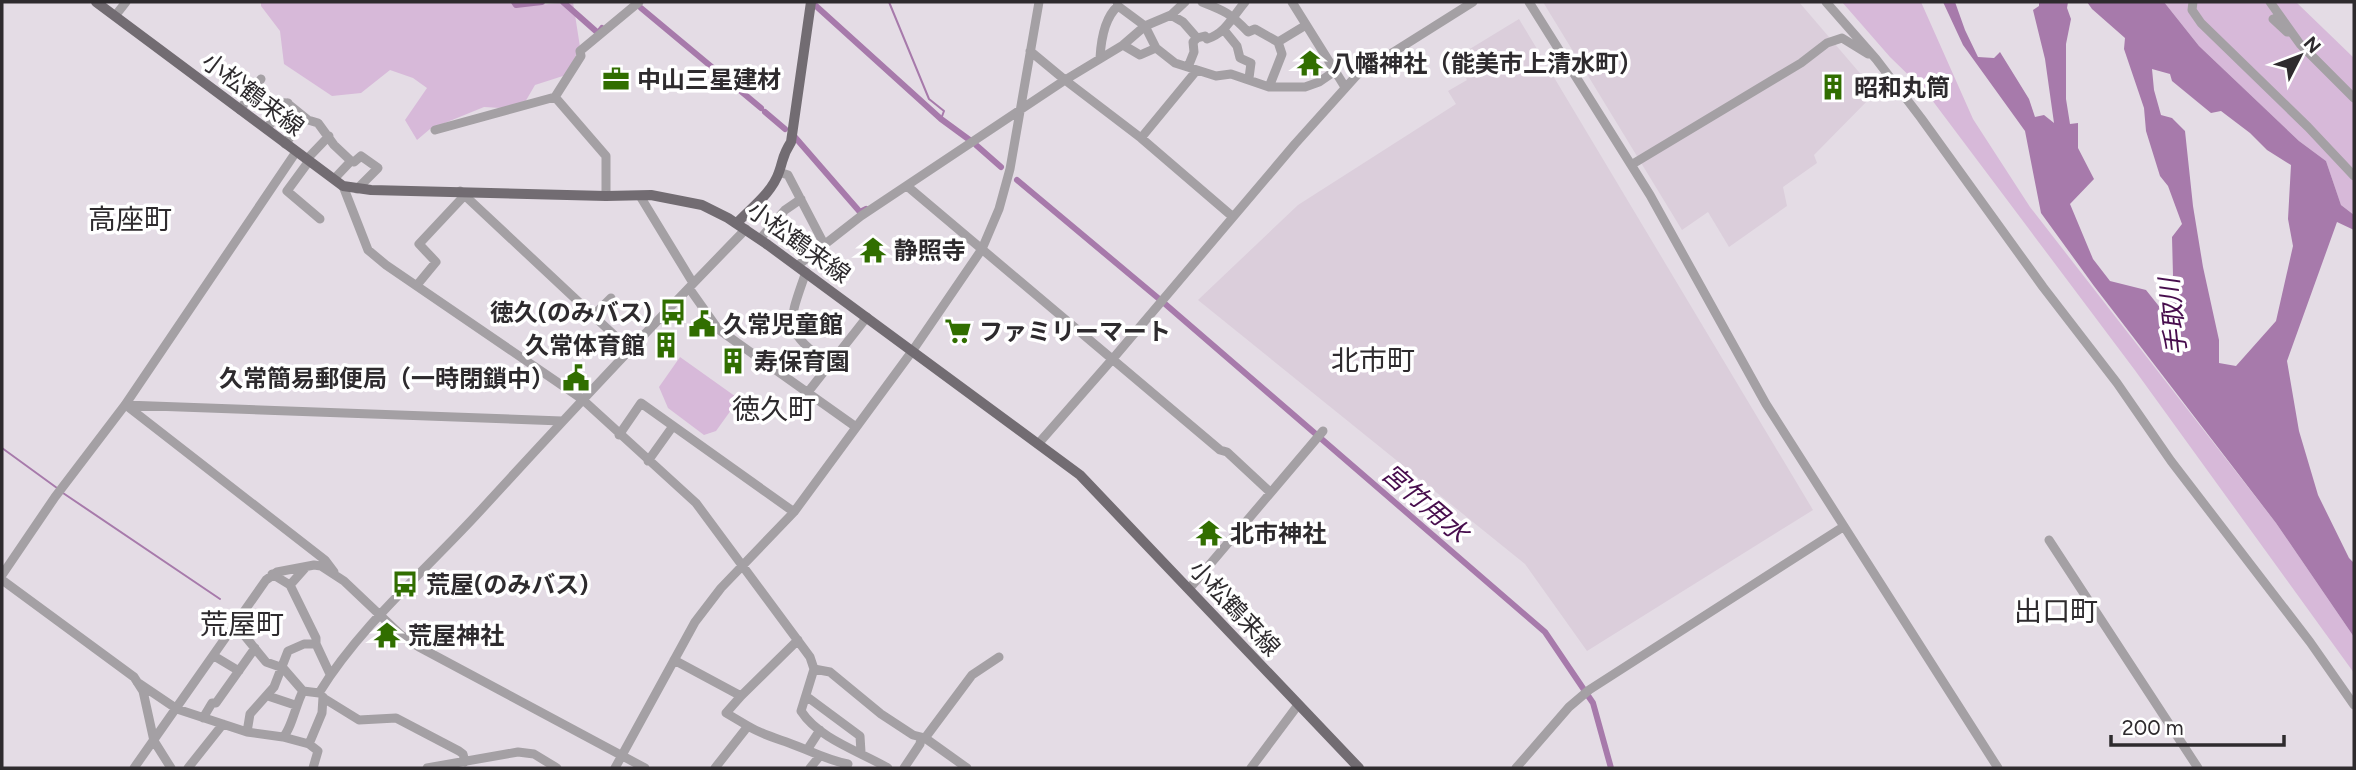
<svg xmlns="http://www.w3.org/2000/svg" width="2356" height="770" font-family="Figtree,'Noto Sans JP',sans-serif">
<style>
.built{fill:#dbcedb}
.green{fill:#d7b9d9}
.water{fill:#a77aab;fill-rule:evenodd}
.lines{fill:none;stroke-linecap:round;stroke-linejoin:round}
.stream{stroke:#a77aab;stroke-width:2}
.canal{stroke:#a77aab;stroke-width:6}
.minor{stroke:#a4a0a4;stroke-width:9}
.major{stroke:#726c72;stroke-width:10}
.labels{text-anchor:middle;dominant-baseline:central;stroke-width:7;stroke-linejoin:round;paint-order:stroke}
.poi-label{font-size:24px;font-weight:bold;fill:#2e2b2e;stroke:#fff;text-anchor:start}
.street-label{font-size:24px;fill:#2e2b2e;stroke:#fff}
.water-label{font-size:26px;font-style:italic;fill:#470d4d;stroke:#fff}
.quarter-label{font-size:28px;fill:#2e2b2e;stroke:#fff}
</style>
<rect width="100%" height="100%" fill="#e4dce5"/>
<!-- built -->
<path class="built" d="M1543,2h256l77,90 -62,63 3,8 -34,24 4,19 -58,41 -21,-35 -26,18z
M1519,19l294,491 -226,141 -62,-87 -327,-264 100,-95 158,-101 -8,-13 19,-11 -12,-22z"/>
<!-- green -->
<path class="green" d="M261,2h258l5,4 49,-4 7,45 -14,28 -31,10 -14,24 -37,-2 -54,22 -13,11 -12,-20 22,-32 -14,-10 -23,-8 -29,23 -29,3 -48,-32 -4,-33 -19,-25z
M1842,2h79l52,117 57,88 246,316 78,114v36l-220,-304 -208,-277 -36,-35z
M2164,2h132l58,56v157l-13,-10 -15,-44 -27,-20 -100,-95z
M680,357l59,42 -23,32 -12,4 -36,-27 -9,-21z"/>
<!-- water -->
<path class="water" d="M1943,2h12l10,28 13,27 16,1 6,-6 29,47 6,18 9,-2 10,8 -9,-64 -12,-49 6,-4v-4h29l-1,6 4,11 -5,25v55l4,25 8,-1v25l16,31 -24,25 23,55 17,22 36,9 20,25 7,-40 -1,-38 10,-13 -14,-38 -8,-10 -14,-45 -2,-23 -20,-59 1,-11 -33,-29 -5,-7h77l35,44 100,95 27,20 15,44 13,10v15l-17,-8 -50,139 12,70 19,64 31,63 5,5v74l-78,-114 -182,-237 -53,-73 -16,-82 -62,-86zM2152,69l18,5 2,7 39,32 10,-2 29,22 17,17 24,15 -3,54 5,27 -17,75 -40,45 -17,-3v-23l-16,-73 -10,-61 -8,-75 -13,-13 -11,-3 -7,-25z"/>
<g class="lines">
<!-- stream -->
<path class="stream" d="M889,2l40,97 15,12 -3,8
M2,448l55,40
M63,493l157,106"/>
<!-- canal -->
<path class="canal" d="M514,2l2,3 26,-3
M563,2l35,31 4,-5
M816,6l125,113 30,22
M641,8l120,100
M765,112l20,17
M794,136l66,76 6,-3
M976,145l25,22
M1017,180l141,118
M1164,303l381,329 48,71 18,65"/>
<!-- minor -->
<path class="minor" d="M1117,2l1,4 27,20 11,22 19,15 41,13 15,-2 38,13h36l14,-5 16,-11
M1202,2c23,9 28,11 46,30l7,-3 23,13 28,-17
M1292,2l53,85
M1529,2l121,193 116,209 232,364
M1826,2l50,57 45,59 122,169 74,96 54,78 139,181 44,63
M2193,2l-1,8 9,13 107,104 46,49
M2270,2l30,42 54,54
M1171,15l12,7 14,16 8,-2 2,3c19,-6 26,-23 38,-37
M115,16l11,-14
M2273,19l14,13
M1224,30l13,16 3,12 11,5 -2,15
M1123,45l17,10 16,-7
M1030,51l35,29 76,58 92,79
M1100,58c1,-18 4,-40 18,-52
M1188,67l6,-15 -1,-10 4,-4
M1269,87l13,-33 -4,-12
M253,92l20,10 14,1 21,17 10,3 16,22 17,16 3,1 7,-6 17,12 -21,21
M555,97l51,59v40
M240,110l21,-31
M266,129l22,-26
M435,130l120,-33 26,-41 -1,-5 59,-49
M1141,138l56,-68
M285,144l20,-26
M306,160l23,-24
M309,161l-22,30 33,28
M1631,165l170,-102 26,-20 15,-5 26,16
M779,172l9,3 36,69
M334,179l17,-18
M343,186l25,64 18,15 196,134 114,104 114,154 4,12 -13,42c18,28 60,41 87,57
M907,186l313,264 7,2 43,40
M460,191l169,158
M640,196l53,87
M760,239l25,-29 16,-11
M797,266l64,-50 204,-136 58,-35 22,-19 26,-11 14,-13
M806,272c-19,54 -23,58 24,93
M417,285l19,-23 -17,-18 45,-48
M689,288l29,41 138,98
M593,316l18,-18
M808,392l59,-75
M125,405l437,16
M127,406l198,154 9,12
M619,435l22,-32 153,109
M1038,444l78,-89 179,-211 62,-69 116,-73
M648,461l25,-35
M2049,540l149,228
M272,574l18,11 26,53v6
M2,575l53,-78 70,-92 171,-253
M2,580l132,97 9,14 11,50 17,27
M290,585l16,-18
M1189,589l134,-158
M235,624l31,38 17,6 20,23
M214,656l25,15
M674,660l67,36 57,-56
M814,669l16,3 51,42 32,21 12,3 42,30
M137,682l40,27 70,23 36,5c8,-7 13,-33 20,-46l16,2c41,-67 108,-124 161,-182 87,-95 175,-189 266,-282
M268,696l27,9
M741,696l-15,17 22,13
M806,696l54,40 1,16
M325,699l34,21 37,-2 63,33 4,3 2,8
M203,718l9,-15h4l39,-55
M247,732l3,-18 24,-27 14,-36 16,-7h12l14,30
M283,737l26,7 9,7 -5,17
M925,738l47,-63 27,-18
M309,744l13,-31 1,-16
M807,750l13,-20
M134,768l132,-188 11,-8 37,-7 7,1 23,15 57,54 18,12 226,121
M188,768l35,-44
M427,768l91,-16 16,2 23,14
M615,768l80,-146 26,-34 73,-76 119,-162 69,-101 17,-40 11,-40 29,-167
M715,768l33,-42c13,8 27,12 41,17 20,7 37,17 59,21
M810,768l9,-11
M904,768l16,-24 1,-6
M1251,768l47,-63
M1516,768l53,-61 20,-17 254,-163"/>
<!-- major -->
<path class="major" d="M96,2l247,184 28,4 235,6 45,-1 51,10 26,13 40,27 312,230 279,293
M737,223c14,-15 35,-30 42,-51 5,-14 3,-16 12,-30l20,-140"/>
</g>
<!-- icons -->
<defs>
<g id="temple-bare" transform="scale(2.1)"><path d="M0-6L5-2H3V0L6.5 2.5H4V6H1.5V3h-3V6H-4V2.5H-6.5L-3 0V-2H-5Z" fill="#316e00" stroke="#fff" stroke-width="2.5" paint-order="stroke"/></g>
<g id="office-bare" transform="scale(2.1)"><path d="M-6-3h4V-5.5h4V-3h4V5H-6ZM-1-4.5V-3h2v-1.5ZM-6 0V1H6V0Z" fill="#316e00" stroke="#fff" stroke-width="2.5" paint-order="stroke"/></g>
<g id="building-bare" transform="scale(2.1)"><path d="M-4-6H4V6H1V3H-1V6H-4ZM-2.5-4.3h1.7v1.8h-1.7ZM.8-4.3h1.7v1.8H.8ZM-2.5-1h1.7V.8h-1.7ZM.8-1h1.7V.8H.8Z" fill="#316e00" stroke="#fff" stroke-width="2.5" paint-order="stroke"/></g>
<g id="bus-bare" transform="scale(2.1)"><path d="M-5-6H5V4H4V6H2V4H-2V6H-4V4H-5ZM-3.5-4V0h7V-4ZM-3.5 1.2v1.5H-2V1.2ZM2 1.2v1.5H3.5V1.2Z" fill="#316e00" stroke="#fff" stroke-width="2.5" paint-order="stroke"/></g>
<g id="civic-bare" transform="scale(2.1)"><path d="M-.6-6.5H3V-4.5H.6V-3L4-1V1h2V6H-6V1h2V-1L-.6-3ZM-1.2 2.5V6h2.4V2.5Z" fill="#316e00" stroke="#fff" stroke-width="2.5" paint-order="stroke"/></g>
<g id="supermarket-bare" transform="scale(2.1)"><path d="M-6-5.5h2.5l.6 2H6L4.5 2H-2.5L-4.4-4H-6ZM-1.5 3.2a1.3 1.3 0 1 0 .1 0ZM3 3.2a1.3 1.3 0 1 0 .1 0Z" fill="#316e00" stroke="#fff" stroke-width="2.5" paint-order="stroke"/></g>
</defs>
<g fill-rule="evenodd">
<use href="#temple-bare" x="1310" y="63"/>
<use href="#office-bare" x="616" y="79"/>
<use href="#building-bare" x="1833" y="87"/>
<use href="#temple-bare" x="873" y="250"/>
<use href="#bus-bare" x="673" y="312"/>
<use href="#civic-bare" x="702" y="324"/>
<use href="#supermarket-bare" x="958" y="331"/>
<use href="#building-bare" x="666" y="345"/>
<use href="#building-bare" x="733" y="361"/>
<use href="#civic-bare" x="576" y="378"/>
<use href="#temple-bare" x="1209" y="533"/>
<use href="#bus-bare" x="405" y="584"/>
<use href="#temple-bare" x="387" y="635"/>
</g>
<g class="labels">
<!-- poi labels -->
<g class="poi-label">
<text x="1331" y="63">八幡神社（能美市上清水町）</text>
<text x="637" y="79">中山三星建材</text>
<text x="1854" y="87">昭和丸筒</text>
<text x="894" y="250">静照寺</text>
<text x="652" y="312" text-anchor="end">徳久(のみバス)</text>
<text x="723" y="324">久常児童館</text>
<text x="979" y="331">ファミリーマート</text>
<text x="645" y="345" text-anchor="end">久常体育館</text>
<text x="754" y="361">寿保育園</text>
<text x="555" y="378" text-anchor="end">久常簡易郵便局（一時閉鎖中）</text>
<text x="1230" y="533">北市神社</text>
<text x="426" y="584">荒屋(のみバス)</text>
<text x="408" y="635">荒屋神社</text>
</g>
<!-- street labels -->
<g class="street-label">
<text transform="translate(253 94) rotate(37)">小松鶴来線</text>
<text transform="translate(799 242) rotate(36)">小松鶴来線</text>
<text transform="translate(1235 608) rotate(47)">小松鶴来線</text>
</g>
<!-- water labels -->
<g class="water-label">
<text transform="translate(2173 317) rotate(-96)">手取川</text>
<text transform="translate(1425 503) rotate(41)">宮竹用水</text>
</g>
<!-- quarter labels -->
<g class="quarter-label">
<text x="130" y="219">高座町</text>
<text x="1373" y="360">北市町</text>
<text x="774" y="409">徳久町</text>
<text x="2056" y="611">出口町</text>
<text x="242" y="624">荒屋町</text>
</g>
</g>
<!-- border -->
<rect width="2356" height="770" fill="none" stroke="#2e2b2e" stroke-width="7"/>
<!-- north arrow -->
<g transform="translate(2300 56) rotate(48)" stroke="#ffffff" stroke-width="5" paint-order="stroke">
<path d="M0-5L12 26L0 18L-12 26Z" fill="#2e2b2e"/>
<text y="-10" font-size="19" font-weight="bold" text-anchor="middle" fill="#2e2b2e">N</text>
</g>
<!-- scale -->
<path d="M2111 735v10h173v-10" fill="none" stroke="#2e2b2e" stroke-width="3.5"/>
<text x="2122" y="735" font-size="21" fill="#2e2b2e" stroke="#ffffff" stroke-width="5" paint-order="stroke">200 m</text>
</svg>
